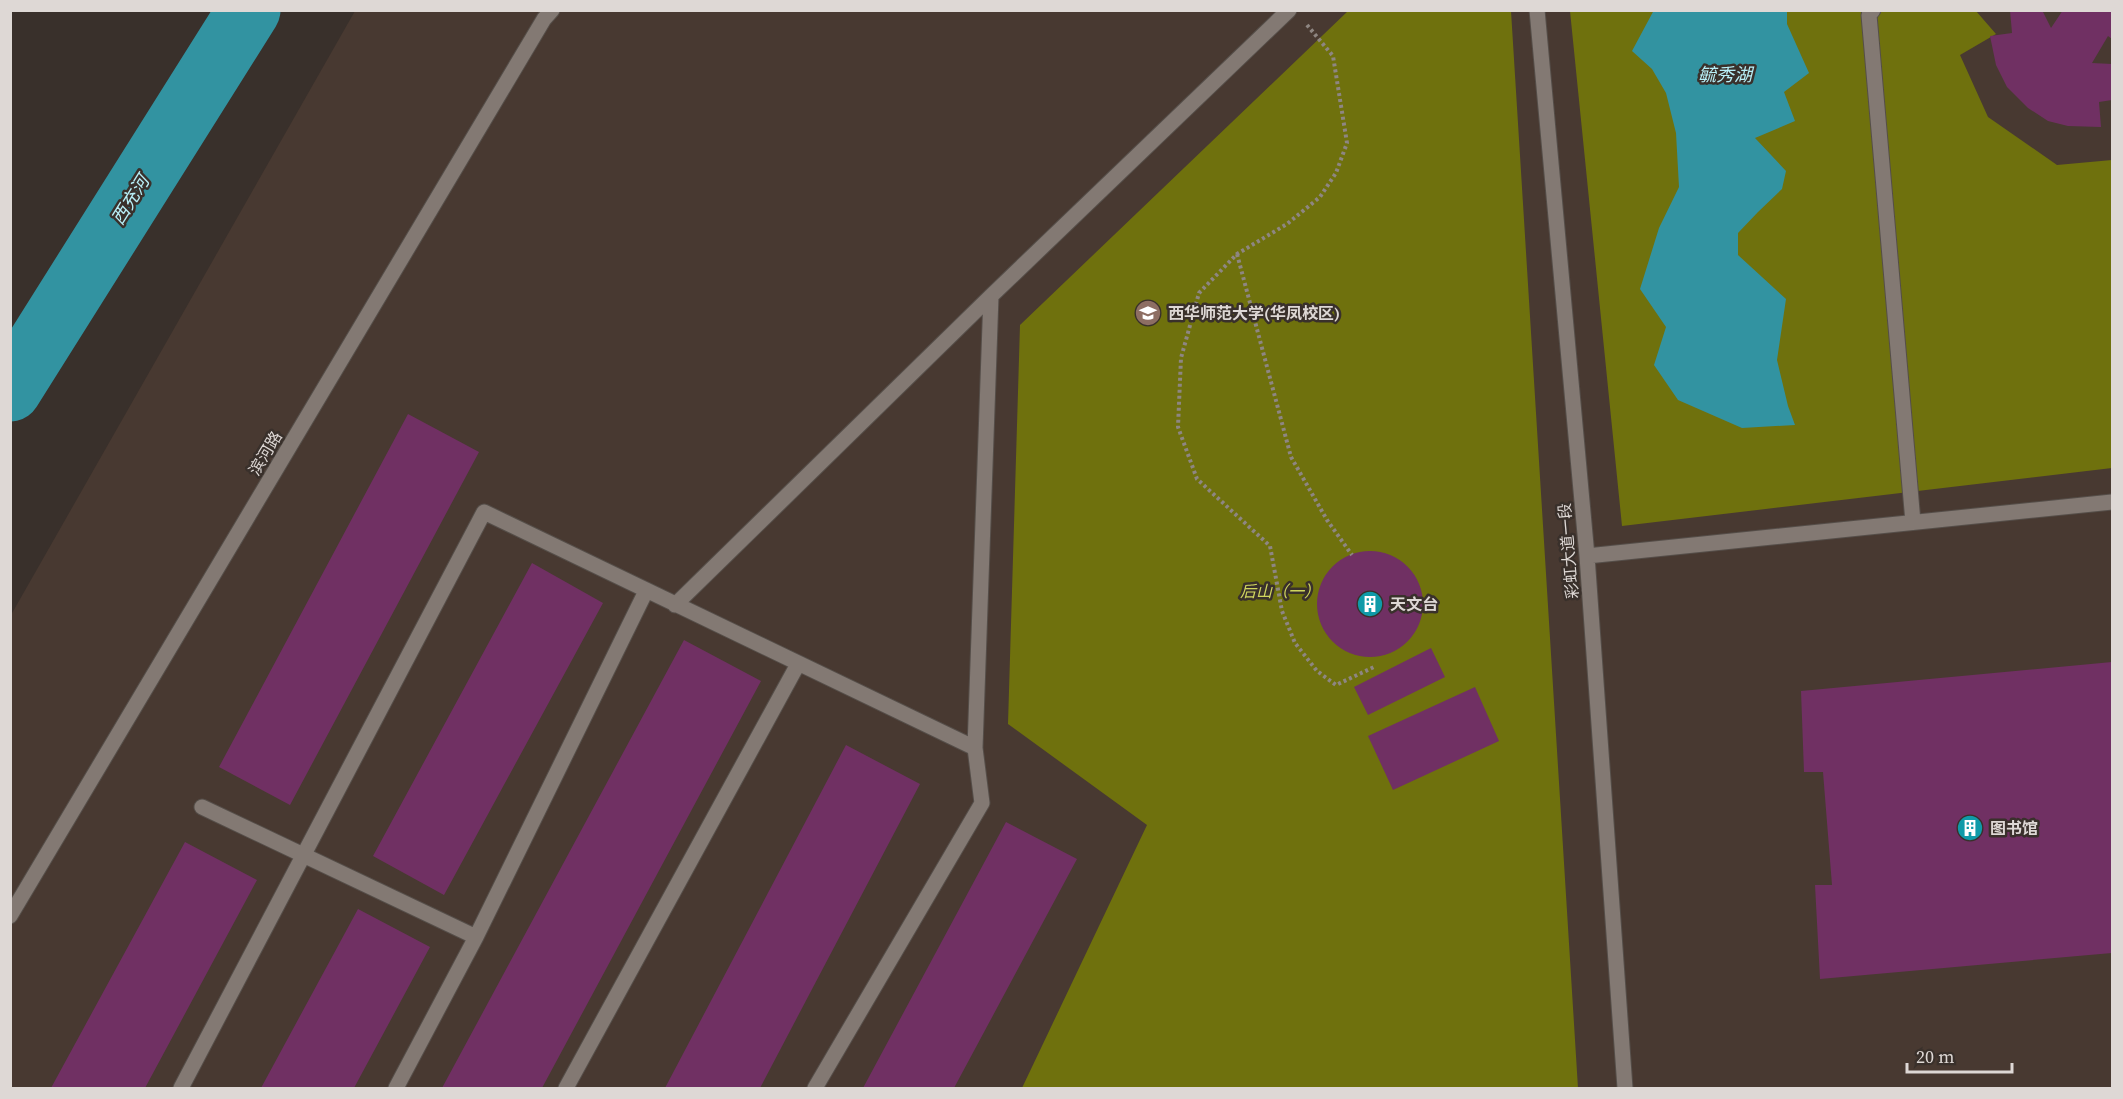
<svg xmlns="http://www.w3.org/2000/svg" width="2123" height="1099" font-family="'Source Serif 4','Noto Sans SC',serif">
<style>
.built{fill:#483931}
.forest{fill:#6f710d}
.water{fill:#3293a1}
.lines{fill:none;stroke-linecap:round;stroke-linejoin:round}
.river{stroke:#3293a1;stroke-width:63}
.building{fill:#703063}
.minor-casing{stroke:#554e49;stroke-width:17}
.path{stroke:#8e8682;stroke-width:4;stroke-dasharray:3 3;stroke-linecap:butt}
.minor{stroke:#837973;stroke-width:15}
.labels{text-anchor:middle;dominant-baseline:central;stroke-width:5;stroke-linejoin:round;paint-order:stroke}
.poi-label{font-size:16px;font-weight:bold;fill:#ded8d5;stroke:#39302b;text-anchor:start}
.street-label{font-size:16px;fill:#ded8d5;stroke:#39302b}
.park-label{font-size:16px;font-style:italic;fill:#d0d55e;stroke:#39302b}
.water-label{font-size:18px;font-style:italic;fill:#b8eff7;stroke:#39302b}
</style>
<rect width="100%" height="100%" fill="#39302b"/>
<!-- built -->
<path class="built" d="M355,11h1757v1077h-2101v-473z"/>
<!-- forest -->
<path class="forest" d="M1348,11h163l67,1077h-556l125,-263 -139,-101 12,-399z
M1570,11h406l20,23 -36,21 28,62 69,48 55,-5v308l-490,58z"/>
<!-- water -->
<path class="water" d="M1654,10l133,1v13l22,49 -25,19 11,29 -40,17 31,33 -4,18 -24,23 -20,21v22l48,44 -9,61 11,46 7,19 -53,3 -64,-28 -24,-35 12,-38 -26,-38 19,-61 20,-41 -3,-54 -10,-40 -14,-24 -20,-18z"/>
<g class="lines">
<!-- river -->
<path class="river" d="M10,390l239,-380"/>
</g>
<!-- building -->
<path class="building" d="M2010,10h32l9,18 12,-18h49v29l-4,-3 -16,27 20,1v36l-13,2 2,25 -33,-1 -20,-5 -20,-13 -21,-21 -11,-22 -6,-29 22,-3z
M408,414l71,38 -189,353 -71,-38z
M1317 604a53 53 0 1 1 106 0a53 53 0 1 1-106 0Z
M532,563l71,40 -159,292 -71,-39z
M684,640l77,41 -219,407h-100z
M1431,648l14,29 -77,38 -14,-28z
M2112,662v291l-292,26 -5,-94h17l-9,-113h-19l-3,-81z
M1475,687l24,54 -106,49 -25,-54z
M846,745l74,39 -160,304h-95z
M1006,822l71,37 -123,229h-91z
M185,842l72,38 -112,208h-94z
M358,909l72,38 -76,141h-93z"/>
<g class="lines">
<!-- minor casing -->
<g class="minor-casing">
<path id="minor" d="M1537,10l50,546 38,532
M1873,10l-4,5 44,507
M1587,556l525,-54
M675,605l316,-309 298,-286
M975,748l16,-452
M202,807l274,130
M10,916l534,-897 8,-9
M181,1088l303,-576 491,236 7,55 -167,285
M396,1088l80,-151 170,-346
M566,1088l232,-424"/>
</g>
<!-- path -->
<path class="path" d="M1307,25l26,31 14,87 -11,30 -16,24 -33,27 -50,30 -38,39 -18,65 -3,69 19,52 73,67 12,65 13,32 22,28 19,14 38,-18
M1237,254l54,203 36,63 25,35"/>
<!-- minor -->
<use href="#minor" class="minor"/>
</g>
<!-- icons -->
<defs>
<g id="university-disc" transform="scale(1.35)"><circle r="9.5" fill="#8d6e63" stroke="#39302b"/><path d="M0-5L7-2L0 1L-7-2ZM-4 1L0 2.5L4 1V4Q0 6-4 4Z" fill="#fff"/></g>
<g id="building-disc" transform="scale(1.35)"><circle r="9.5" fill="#0f9aa8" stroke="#39302b"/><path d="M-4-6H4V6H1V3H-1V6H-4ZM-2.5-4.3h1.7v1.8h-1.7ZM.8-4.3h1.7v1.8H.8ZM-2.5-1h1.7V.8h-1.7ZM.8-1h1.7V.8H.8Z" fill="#fff"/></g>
</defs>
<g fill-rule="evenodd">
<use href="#university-disc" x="1148" y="313"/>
<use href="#building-disc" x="1370" y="604"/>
<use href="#building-disc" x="1970" y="828"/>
</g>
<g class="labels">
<!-- poi labels -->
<g class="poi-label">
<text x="1168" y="313">西华师范大学(华凤校区)</text>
<text x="1390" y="604">天文台</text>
<text x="1990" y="828">图书馆</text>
</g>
<!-- street labels -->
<g class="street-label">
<text transform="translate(265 453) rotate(-59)">滨河路</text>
<text transform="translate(1568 551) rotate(-95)">彩虹大道一段</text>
</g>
<!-- park labels -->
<g class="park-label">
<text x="1280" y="591">后山（一）</text>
</g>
<!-- water labels -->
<g class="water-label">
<text x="1725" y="74">毓秀湖</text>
<text transform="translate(130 200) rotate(-58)">西充河</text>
</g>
</g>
<!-- border -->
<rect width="2123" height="1099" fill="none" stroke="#ded8d5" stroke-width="24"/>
<!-- scale -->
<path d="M1907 1063v9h105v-9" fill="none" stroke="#ded8d5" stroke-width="3"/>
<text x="1916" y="1063" font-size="18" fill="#ded8d5" stroke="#39302b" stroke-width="4.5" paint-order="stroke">20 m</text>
</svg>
